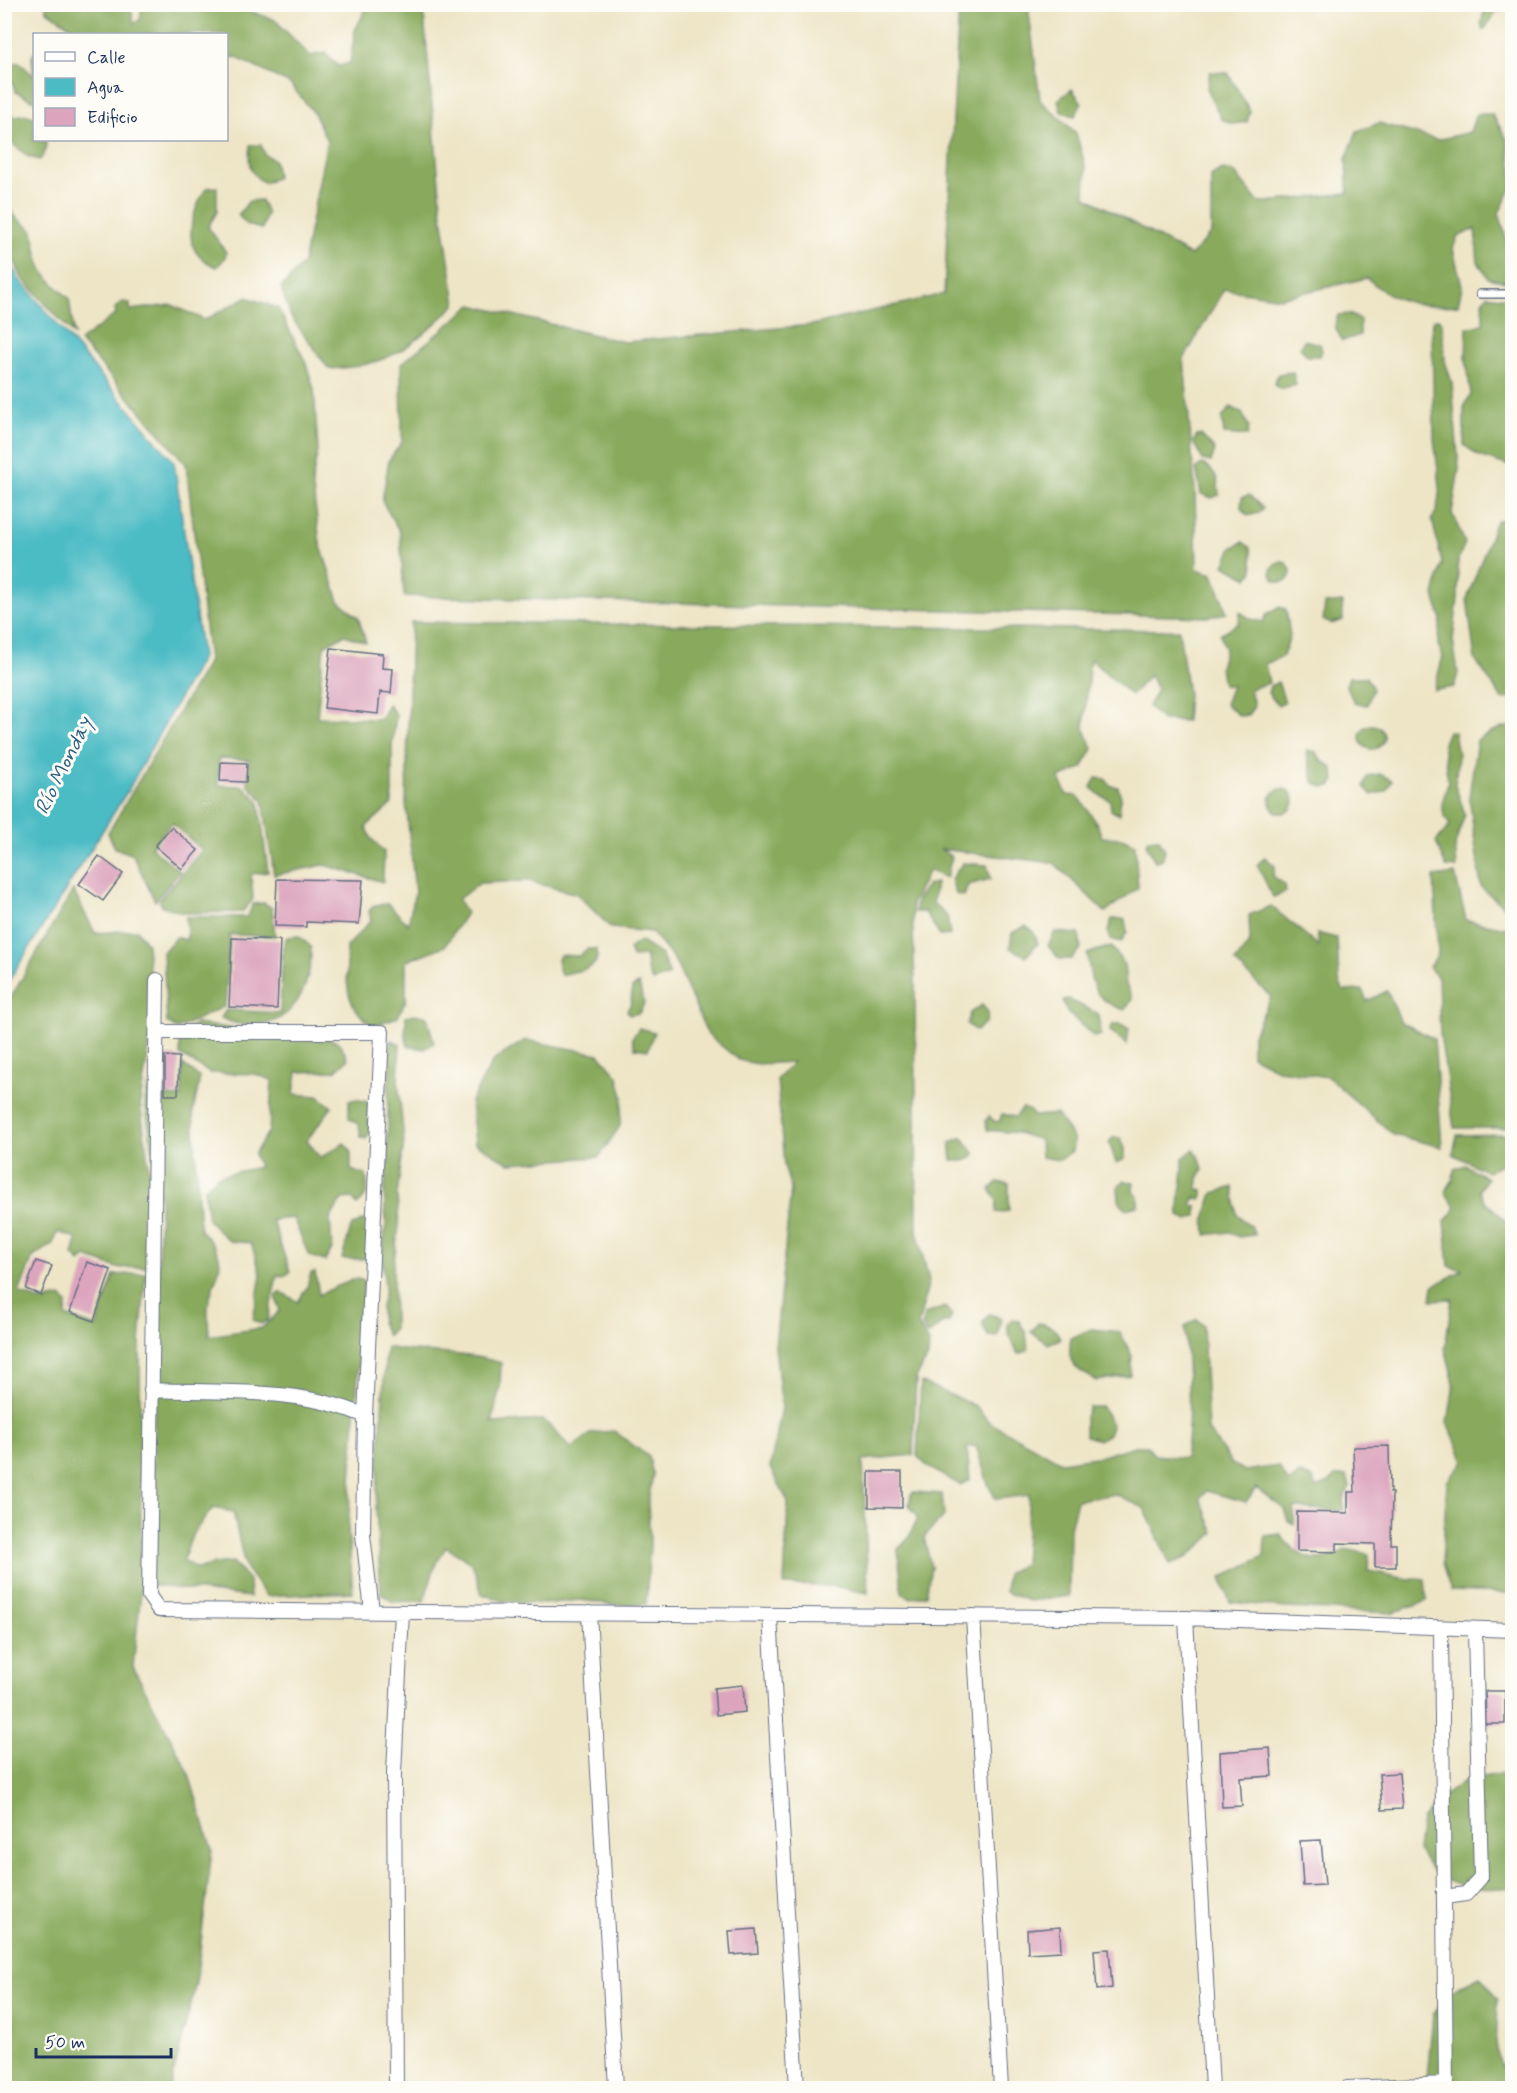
<svg xmlns="http://www.w3.org/2000/svg" width="1517" height="2093" font-family="Mynerve,sans-serif">
<style>
.forest{fill:#89aa5d;stroke:#526c5e;stroke-width:1.5}
.water{fill:#4cbbc4;stroke:#347591;stroke-width:1.5}
.building{fill:#dca4bd}
.lines{fill:none;stroke-linecap:round;stroke-linejoin:round}
.lane-casing{stroke:#656f82;stroke-width:10}
.street-casing{stroke:#656f82;stroke-width:16}
.lane{stroke:#fff;stroke-width:7}
.street{stroke:#fff;stroke-width:14}
.labels{text-anchor:middle;dominant-baseline:central;stroke-width:6;stroke-linejoin:round;paint-order:stroke}
.water-label{font-size:21px;font-style:italic;fill:#2c6082;stroke:#fdfcf7}
</style>
<rect width="100%" height="100%" fill="#fdfcf7"/>
<filter id="ink" filterUnits="userSpaceOnUse"><feTurbulence type="fractalNoise" baseFrequency=".0167" numOctaves="2"/><feDisplacementMap in="SourceGraphic" scale="12" xChannelSelector="R" yChannelSelector="G"/><feConvolveMatrix kernelMatrix="1 2 1 2 8 2 1 2 1" color-interpolation-filters="sRGB"/></filter>
<filter id="wash" filterUnits="userSpaceOnUse"><feTurbulence type="fractalNoise" baseFrequency=".008" numOctaves="4" result="noise"/><feDisplacementMap in="SourceGraphic" scale="24" xChannelSelector="R" yChannelSelector="G"/><feGaussianBlur stdDeviation="1.35" result="paint"/><feColorMatrix in="noise" values="0 0 0 0 0 0 0 0 0 0 0 0 0 0 0 0 0 1.4 0 .05"/><feComposite in="paint" operator="in"/></filter>
<g filter="url(#wash)">
<rect width="100%" height="100%" fill="#eee5c6"/>
<!-- forest -->
<path class="forest" d="M45,5h85l4,18 6,-3 2,-15h81l27,6 25,9 35,36 15,-3 13,13 12,-3 5,-33 13,-25h55l19,211 14,88c-43,41 -65,63 -127,65l-38,-52 -10,-29 22,-24 24,-123 -13,-28 -24,-29 -55,-27 -8,1 -1,-24h-144l-35,-23z
M959,5h69l12,95 36,33 10,36 -1,27 106,60 20,-23v-57l11,-6 12,2 25,31 89,-10 -2,-34 11,-28 22,-8 58,17 33,-8 6,-18h16l15,25 5,29v19l-13,26c8,25 13,43 7,69l-18,-4 -10,-16 -3,-33 -18,8 -4,12 9,37 -4,19c-35,3 -66,-2 -91,-27l-87,20 -56,-9 -40,70 11,132 2,78 16,5 14,39 -19,4 -804,-21 -4,-64 -18,-31 7,-41 13,-18 -1,-78 71,-59 152,37 188,-17 132,-31z
M1493,5h11l-2,5 -6,2 -12,18 -3,-6 3,-12z
M34,52v49l-18,-9 -8,-19v-8l11,-3 15,14 -2,-19z
M1210,72l18,1 22,38 -3,11 -15,2 -11,-5 -14,-31z
M1072,89l10,14 -7,13 -14,-4 -3,-12z
M5,103l9,14 10,-3 10,3v23l12,1v9l-6,10 -11,-3 -24,-19z
M250,145h11l4,10 9,5 3,17 -12,6c-17,-9 -17,-21 -15,-38z
M217,187v25l-9,15 18,25 -1,6 -8,9c-39,-14 -27,-51 -11,-79z
M261,200l6,13 -5,16 -15,-4 -9,-10 11,-14z
M5,202l10,14 18,15c5,36 8,43 36,67l5,37 -52,-57 -17,-39z
M1488,295l19,3 5,17v152l-35,-12 -13,-10v-40l7,-10 -5,-36 1,-31 16,-4v-24z
M246,297l32,11 27,53 9,28 4,61 -6,31 8,62 19,58 19,16 8,25 -22,-7 -20,11 -7,71 63,2 8,-15 8,11 -4,30v59l-26,23 5,11 13,14 -1,30 -59,-17 -50,10 -11,-75 -15,-15 1,-25 -30,-2 -1,27 25,1 16,15 9,71 -17,2 2,25 -11,13 -57,1 -23,-7 -3,-6 43,-50 -30,-27 -21,24 29,24 -25,30 -22,-46 -18,-7 -7,-15 101,-172 -23,-197 -106,-123 36,-27 -1,-6 8,-6 7,1v7l42,-5 33,15z
M1349,314l11,6v15l-18,6 -7,-15 3,-11z
M1439,318l3,7 3,36 7,22 7,86 -7,44 13,30 -7,16v39l-5,42 5,33 -4,14 -20,3 9,-34 -5,-11 3,-28 -7,-21 8,-33 -10,-44 5,-9 3,-24 -6,-47 -2,-105 1,-14z
M1304,340l16,4 2,7 -2,5h-12l-8,-8z
M1293,372l3,13 -16,4 -6,-4 4,-11z
M1231,407l11,6 7,14 -2,9 -23,-2 -2,-16z
M1201,435l14,15 -4,12 -8,-2 -10,-18 4,-6z
M1202,464c15,7 16,15 17,31l-7,3 -11,-4 -5,-26z
M1249,495l14,13 -4,5 -11,3 -7,-9 1,-10z
M1512,518v180l-10,1 -27,-40 -8,-60 29,-78z
M1243,542l8,6 2,22 -5,8 -24,-13 8,-17z
M1271 572a10 10 0 1 1 20 0a10 10 0 1 1-20 0Z
M1342,602l1,18 -12,4 -8,-4 2,-16z
M1279,607l7,2 4,27 -7,20 -18,8 4,19 -19,6 4,17 -6,9 -8,1 -15,-12 7,-18 -9,-1 -3,-18 5,-18 -5,-15 19,-11 1,-11 11,7 12,3 4,-8z
M411,622l768,8 9,64 -2,27 -24,-1 -14,-14 9,-16 -7,-15 -19,20 -41,-36 -6,69 9,21 -11,19 -23,10 8,17 11,1 18,26 6,15 20,1 13,6 3,44 -33,24 -51,-49 -114,-14 12,8 -6,21 -17,-8 -17,33 3,80 2,248 12,50 -11,44 11,17 -1,15 -12,21 -3,77 -50,5 5,133 -36,-7 -48,-1 4,-83 -18,-34 12,-60 -7,-61 16,-158 -7,-24 -7,-86 16,-17 -36,2 -18,-4 -31,-25 -33,-74 -23,-29 -41,-4 -34,-34 -49,-13 -48,2 -22,16 8,14 -21,33 -39,15v39l-8,17 -25,9c-31,-22 -26,-44 -26,-79l24,-27 -2,-9 6,-6 13,-1 20,20 7,-32 -9,-89z
M1349,677h17l7,12 -6,16 -13,-3 -8,-16z
M1278,682l7,20 -7,3 -10,-12 2,-7z
M1360 737a12 12 0 1 1 24 0a12 12 0 1 1-24 0Z
M1502,727h10v179h-9l-22,-19 -12,-90 8,-57z
M1448,731l6,1 4,23 -3,30 10,29 -10,31 2,23 -11,-1 -10,-25 14,-17 -6,-9 -2,-12 6,-21 -5,-40z
M1307,750l9,2 6,9 10,6 3,13 -4,6 -8,1 -10,-5c0,-12 -6,-19 -6,-32z
M1380,774l12,6 -6,11 -14,4 -8,-8 4,-11z
M1096,778l9,1 6,7 7,1 3,10 -2,18 -8,-5 -1,-10 -9,-4 -10,-9z
M1270 801a12 12 0 1 1 24 0a12 12 0 1 1-24 0Z
M1149,839h10l6,11 -3,10 -7,1 -9,-17z
M1265,857l10,9 -2,10 12,9 1,7 -13,5 -16,-32z
M963,863l24,2 4,14 -23,6 -4,11 -8,-2 -5,-15z
M1455,874l11,46 46,9v199h-58l-14,-94 -2,-56 -9,-11 9,-12 -4,-78z
M936,883l-3,20 14,13 3,19 -10,1 -15,-24h-10l1,-11 11,-16z
M73,890l22,43 42,-3 10,14 6,80 -13,78 13,96 -6,69 -30,1 -31,-11 -6,5 -7,-7 4,-16 -19,-7 -6,13 -19,12 -14,36 22,8 20,-4 6,6 -1,13 30,11 18,-52 32,-2 -6,70 1,249 -8,75 55,104 24,79 -16,133 -26,105h-165v-1080z
M264,903l8,5 3,28 -45,-1 -5,71 -48,23 -10,-6 -4,-71 13,-15 11,3 -1,-23h61l6,-13z
M1271,906l48,40 -2,-13 20,5 2,42 4,11 19,-1 5,11 20,-10 14,31 33,17 8,108 -48,-12 -66,-58 -49,-7 -27,-14v-19l19,-40 -36,-35 15,-20 -1,-27z
M1112,919h13l2,13 -6,10 -11,-3 -2,-8z
M1025,926l8,5 5,12 -12,13 -16,-8 2,-15z
M1055,932l24,2 2,15 -10,10h-12l-11,-13z
M299,936l12,11c1,55 -34,96 -90,71l5,-8 54,3 3,-66 4,-10z
M640,941l21,14 9,20 -18,6 -5,-10 -1,-15 -14,1 -3,-8z
M1111,946l13,18 2,20 6,14 -7,12c-33,-10 -33,-25 -38,-56z
M587,949h9c7,22 -19,21 -35,26l-4,-13 3,-7 19,1z
M639,984l5,20 -5,9 -10,2 -2,-5 4,-6 1,-16z
M1068,999l30,15 3,21 -7,2 -27,-25 -4,-12z
M982,1005l6,7 -1,9 -11,10 -9,-7 3,-11z
M414,1014l13,3 7,26 -10,6 -16,-3 -3,-12 1,-18z
M195,1024l135,15 10,4 8,16 -13,12 -38,1 -3,22 24,2 14,11 -25,33 13,18 24,-15 7,8v19l15,5c2,14 3,21 -9,30l-5,-7 -10,1 -12,20 2,30 -7,12 -16,-5 -16,-38 -21,2 18,52 -5,4 -8,-1 -9,45 -7,4 -8,-4 8,-45 -10,-32 -22,-2 -21,-21 -4,-31 14,-13 41,-9 -5,-13 15,-23 3,-51 -17,-6 -45,-1 -30,-18v-19z
M1113,1024h8l8,5 -2,15 -17,-13z
M639,1028l15,4 -6,18 -13,-2 -3,-10z
M391,1040l9,4 -2,36 6,62 -7,53 2,30 -6,44 1,59 -7,8 -6,-14v-15l4,-18 -3,-36 4,-29 -2,-33 3,-17 2,-113z
M525,1040l74,14 19,22 5,21 -3,29 -21,31 -90,6 -34,-20 -4,-42 22,-40z
M183,1064l17,14 -7,34 7,118c35,34 14,40 8,77 -1,9 1,20 1,29l53,-8 18,-17 -4,-14 5,-5 17,10 9,-15 4,-14 4,-1 4,23 33,-16 12,1 -16,248 5,64 -87,4 -21,-29 -12,-55 -20,-4 -20,25 -10,27 14,9 17,-5 19,-2 16,18 1,17 -100,-12 10,-387 -15,-96 4,-17 9,11 23,1z
M356,1099l12,3 2,29 -4,8 -5,-2 -2,-12 -10,-7v-17z
M1023,1108l7,3 4,5 23,-2 17,26 -2,11 -12,9 -19,-3 -1,-17 -23,-7 -30,-3 -1,-9 3,-5 5,5 5,1 3,-8 13,3z
M1512,1134v26l-25,12 -34,-18 4,-19z
M962,1137l13,17c-7,8 -14,8 -23,6l-2,-17z
M1113,1138h8l4,11v10l-9,4 -7,-21z
M1194,1149l6,9 3,12 -5,8 -1,11 6,1v7l-3,3 -5,-3 -4,8 6,2v9l-9,4 -9,-4c-1,-20 5,-38 4,-58z
M1465,1165l22,13 -8,13 6,10 27,26v28l-5,3 5,11v324l-61,-2 -9,-27 5,-82 17,-21 -16,-38 6,-40 -9,-35 7,-49 -21,1 2,-14 30,-16 -14,-4 -4,-45 11,-13 -11,-16 8,-12 1,-11z
M1124,1181l10,1 -1,9 5,5v10l-12,3 -7,-8 -1,-14z
M997,1182l12,2v26l-6,3 -7,-1 1,-12 -7,-11z
M1233,1187l4,28 14,11 4,9 -16,2 -10,-5 -23,3 -1,-16 8,-26z
M363,1220l7,8 -4,31h-24l9,-32z
M945,1307l7,8 -3,7h-5l-16,13 -6,-9 3,-12z
M989,1314l12,4 -3,19 -10,-1 -6,-12z
M1013,1319l6,2 7,12 2,17 -10,4 -9,-19 -2,-11z
M1197,1319l6,7 5,104 24,34 13,7 33,-5 11,17 11,-9 14,5 3,9 12,-5 6,-7h12l3,10 -5,9 -2,16 -49,-3v16l-6,-3 -4,-12 -28,-21 -10,14 -40,-11 -6,7 14,35 -26,24 -18,7 -26,-56 -29,-14 -38,6 -7,28 -1,68 -40,5 -24,-9 2,-19 17,-9 5,-69 -33,4 -7,-12 -13,-41 -9,1 3,33 -10,5 -32,-18 -11,-11 4,-74 55,24 13,16 72,40 41,-6 32,-10h14l6,9 31,3c7,-43 2,-87 0,-131z
M1038,1323c9,1 20,6 22,16l-12,5 -17,-12z
M1091,1329l29,3 12,24 -2,19 -33,6c-22,-13 -31,-15 -26,-43z
M386,1347c38,8 78,4 115,16l-1,23 -8,37 52,-3 27,28 21,-15 22,-2 35,26 4,17 -5,28 2,42 -4,60 -29,1 -37,-5 -37,4 -40,-3 -21,-7 -10,-31 -26,-16 -10,16 -12,38 -31,1 -12,-9 -5,-86z
M1089,1407h13l10,17 -4,11 -9,5 -14,-4v-19z
M914,1492l28,2 2,22 -20,21 7,30 -5,28 -15,3 -9,-5 -4,-44 10,-10 10,-22 -9,-12 2,-11z
M1280,1534c18,26 40,33 66,15l23,5 -1,17c21,3 36,10 57,8l2,22 -35,12 -106,-5 -56,-6 -9,-24 43,-22 1,-20z
M1499,1774l13,3v110c-24,3 -57,3 -77,-14 -7,-6 -12,-17 -17,-23l4,-30 18,-22 26,-18z
M1480,1976l18,23 -2,54 16,35h-86l7,-73 19,-25z"/>
<!-- water -->
<path class="water" d="M4,248l14,30 156,184 28,195 -74,133 -123,197z"/>
<g id="blocks">
<!-- building -->
<path class="building" d="M331,648l52,6 -1,14 11,1 -2,24 -11,-1 -2,22 -54,-6z
M221,762l26,1 -1,19 -26,-1z
M171,827l27,23 -16,19 -27,-23z
M99,856l24,18 -20,27 -24,-17z
M277,879l86,1 -4,44 -53,-2v5l-31,-1z
M232,938l48,2 -3,69 -48,-2z
M165,1056l14,1 -1,38h-13z
M36,1261l16,5 -11,29 -15,-6z
M87,1262l24,8 -17,51 -24,-9z
M1389,1446l1,47h2l-1,51h5v23h-21v-23l-38,-1v9l-40,-1v-39l51,1v-21h7l-2,-45z
M869,1472h33v36l-33,-1z
M743,1685l2,27 -29,3 -2,-27z
M1485,1691h20v33h-19z
M1270,1748l2,28 -32,2 2,28 -20,1 -2,-55z
M1399,1773l3,36 -20,1 -3,-36z
M1321,1840l4,45 -22,1 -3,-45z
M1060,1927l1,24 -33,2 -1,-23z
M756,1929l2,24 -27,2 -2,-24z
M1109,1949l3,39 -15,2 -3,-40z"/>
</g>
</g>
<g filter="url(#ink)">
<use href="#blocks" fill-opacity="0" stroke="#656f82" stroke-width="1.5"/>
<g class="lines">
<!-- lane casing -->
<g class="lane-casing">
<path id="lane" d="M1480,294h32"/>
</g>
<!-- street casing -->
<g class="street-casing">
<path id="street" d="M157,980l-8,616 10,14 1027,8 326,12
M157,1032h225l-17,384 -2,119 9,76
M151,1390c68,3 151,-3 214,26
M589,1613l27,475
M770,1615l27,473
M973,1616l28,472
M1186,1618l26,470
M1441,1629l5,459
M1444,1897l22,-3 15,-17 -6,-246
M396,2088l-2,-315 8,-161
M1347,2088l99,-4"/>
</g>
<!-- lane -->
<use href="#lane" class="lane"/>
<!-- street -->
<use href="#street" class="street"/>
</g>
</g>
<g class="labels">
<!-- water labels -->
<g class="water-label">
<text transform="translate(64 766) rotate(-64)">Río Monday</text>
</g>
</g>
<!-- margin -->
<rect width="1517" height="2093" fill="none" stroke="#fdfcf7" stroke-width="24"/>
<!-- legend -->
<rect x="33" y="33" width="195" height="108" fill="#fdfcf7" stroke="#a3aaba" stroke-width="1.5"/>
<rect x="45" y="52" width="30" height="9" fill="#ffffff" stroke="#a3aaba" stroke-width="1.5"/>
<text x="87" y="63" font-size="18" fill="#1b2f5e">Calle</text>
<rect x="45" y="78" width="30" height="18" fill="#4cbbc4" stroke="#a3aaba" stroke-width="1.5"/>
<text x="87" y="93" font-size="18" fill="#1b2f5e">Agua</text>
<rect x="45" y="108" width="30" height="18" fill="#dca4bd" stroke="#a3aaba" stroke-width="1.5"/>
<text x="87" y="123" font-size="18" fill="#1b2f5e">Edificio</text>
<!-- scale -->
<path d="M36 2048v9h135v-9" fill="none" stroke="#1b2f5e" stroke-width="3"/>
<text x="45" y="2048" font-size="18" fill="#1b2f5e" stroke="#fdfcf7" stroke-width="4.5" paint-order="stroke">50 m</text>
</svg>
